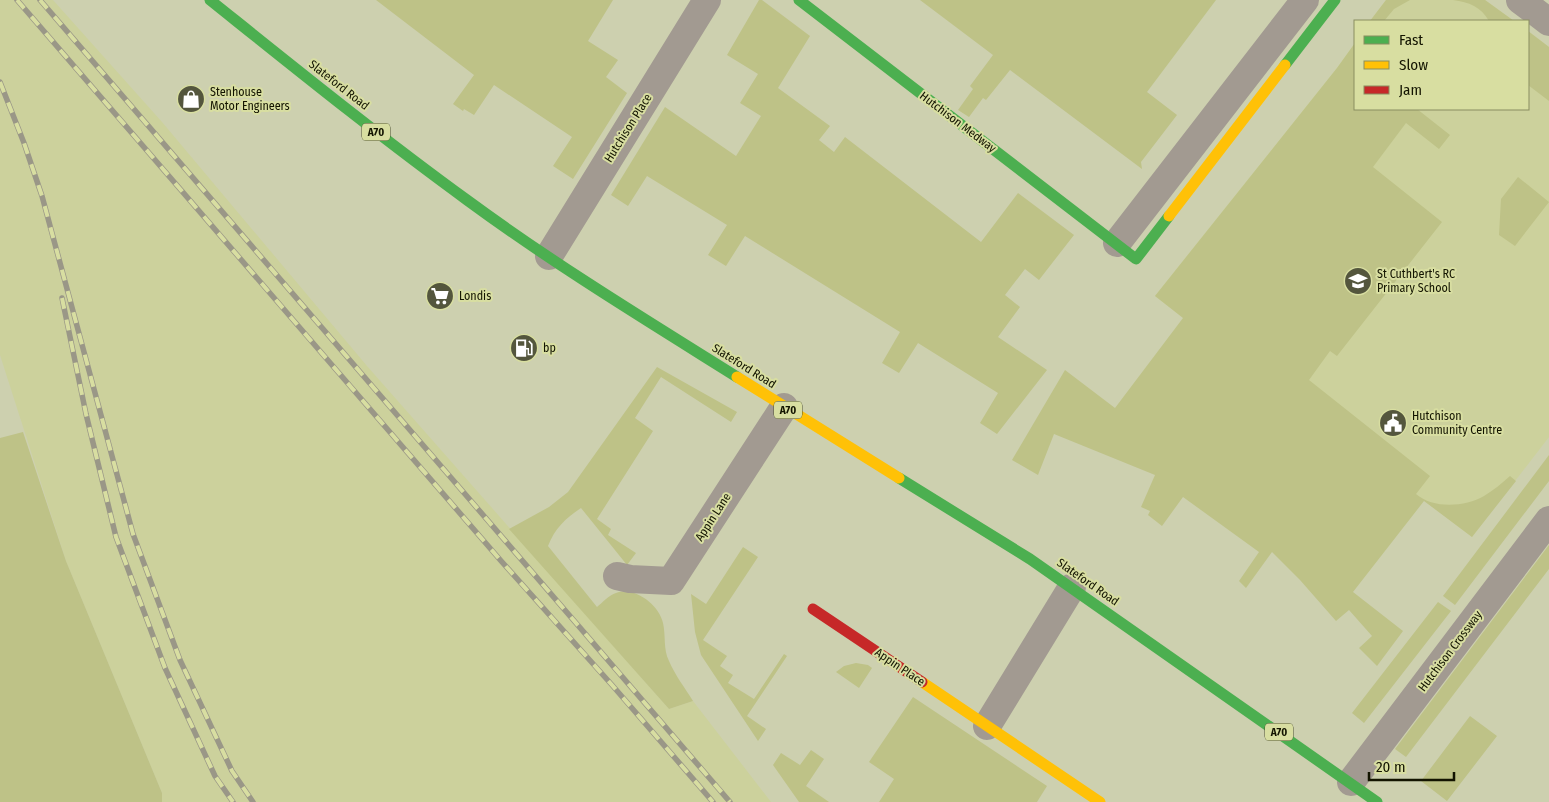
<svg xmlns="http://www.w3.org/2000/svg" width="1549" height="802" font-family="'Fira Sans Condensed',sans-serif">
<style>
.built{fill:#ccd19c}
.green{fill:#bec287}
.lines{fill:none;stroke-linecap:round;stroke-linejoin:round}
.street{stroke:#a29a91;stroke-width:28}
.fast{stroke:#4caf50;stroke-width:11}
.slow{stroke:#ffc107;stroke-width:11}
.jam{stroke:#c62828;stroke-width:11}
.rail-casing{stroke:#9a9787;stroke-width:5.5}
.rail{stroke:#d8dea1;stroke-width:4;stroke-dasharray:11;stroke-linecap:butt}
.labels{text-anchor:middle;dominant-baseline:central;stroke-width:4;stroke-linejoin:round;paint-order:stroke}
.shield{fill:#d8dea1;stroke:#4e5130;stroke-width:1}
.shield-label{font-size:11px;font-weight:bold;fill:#131400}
.street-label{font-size:12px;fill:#131400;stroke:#d8dea1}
.poi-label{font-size:12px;fill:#131400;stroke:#d8dea1;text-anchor:start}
</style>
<rect width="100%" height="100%" fill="#cdd0af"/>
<!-- built -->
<path class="built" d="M0,0h53l109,122 205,244 302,343 24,-8 78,101h-609v-9l-96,-232 -66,-206z
M1386,0h99l29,21h-144z
M1528,31l21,16v390l-77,100 -317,-241 182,-228 18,-25v66h173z"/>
<!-- green -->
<path class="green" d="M376,0h237l-25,41 30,19 -12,17 21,16 -54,86 -20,-13 19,-29 -78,-52 -20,30 -10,-6 -1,2 -10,-7 21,-29z
M759,0h3l48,36 -32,52 52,38 -11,14 15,12 11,-15 136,105 37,-49 56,42 -35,45 -14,-11 -20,26 15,12 -22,30 49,33 -50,64 -17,-11 18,-30 -80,-50 -19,30 -17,-10 18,-31 -155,-96 -19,30 -18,-11 19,-30 -80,-49 -19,30 -17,-11 54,-88 71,49 25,-40 -21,-13 18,-29 -31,-19z
M920,0h296l-69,92 30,23 -36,47 1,7 -132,-99 -24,30 -3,-2 -14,19 -11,-7 15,-21 -3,-3 23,-31z
M1386,0h24l-16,9 -10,12h-14z
M1453,0h32l29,21h-25c-8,-14 -20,-19 -36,-21z
M1528,31l21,16v54l-21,-16z
M1355,43v66h62l33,26 -11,14 -33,-26 -33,44 69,55 -105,134 -7,-5 -21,29 121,96 -14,18c17,15 49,13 68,2 10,-6 18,-13 26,-20l6,5 -44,56 -48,-36 -71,91 50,39 -26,35 -18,-18 13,-12 -23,-26 -13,11 -36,-41 -28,-28 -26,36 -7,-7 20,-29 -76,-55 -21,29 -14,-11 2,-4 -9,-4 14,-32 -101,-41 -16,41 -26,-15 53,-90 50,38 68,-90 -28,-22 182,-228z
M1518,177l31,25 -34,44 -16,-11 2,-36z
M657,367l80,45 -6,10 -70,-45 -26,41 18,13 -56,88 14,10 -3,6 28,18 -9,12 -46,-57c-16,11 -26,20 -33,38l49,61c5,-4 12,-12 19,-14 19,-7 43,12 47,30 3,13 0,26 6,38 6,14 16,27 24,40l-24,8 -160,-180 40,-22 19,-15z
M23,432l43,129 96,232v9h-162v-364z
M1549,455v26l-94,124 -12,-9z
M1549,545v24l-143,188 -11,-8z
M743,547l15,10 -55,83 24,16 -7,10 13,9 -5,8 26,16 30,-45 3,2 -40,60 19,13 -8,12 -57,-86 -6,-23 -4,-38 15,10z
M1438,602l13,9 -87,112 -12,-10z
M856,663l12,2 4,3 -13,20 -23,-16 8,-6z
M913,697l134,89 -10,16h-158l15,-23 -25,-17z
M1470,716l27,20 -50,65 -26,-20z
M811,750l13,9 -18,27 23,16h-30l-26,-37 8,-12 19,12z"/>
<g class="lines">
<!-- street -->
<path class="street" d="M1520,0l29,22
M1117,243l188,-243
M549,256l158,-256
M617,576l13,3 41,2 113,-174
M987,726l85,-139
M1351,782l198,-262"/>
<!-- fast -->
<path class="fast" d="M210,0c85,68 169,136 257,200 87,64 179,120 270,177
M799,0l337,259 33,-43
M1285,65l50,-65
M899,478l131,81 347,243"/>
<!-- slow -->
<path class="slow" d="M1169,216l116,-151
M737,377l162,101
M922,682l178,120"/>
<!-- jam -->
<path class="jam" d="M813,609l109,73"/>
<!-- rail casing -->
<g class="rail-casing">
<path id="rail" d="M17,0l485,562 110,123 101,117
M40,0l690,802
M0,82l24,61 18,53 91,338 47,126 52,111 21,31
M62,298l24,116 30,123 49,131 50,108 18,26"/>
</g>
<!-- rail -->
<use href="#rail" class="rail"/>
</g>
<!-- icons -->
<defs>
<g id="shop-disc" transform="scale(1.4375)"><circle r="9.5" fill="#54563d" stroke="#d8dea1"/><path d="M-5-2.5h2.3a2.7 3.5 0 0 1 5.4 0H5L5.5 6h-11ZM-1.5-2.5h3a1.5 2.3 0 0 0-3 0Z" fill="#fff"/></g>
<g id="school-disc" transform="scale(1.4375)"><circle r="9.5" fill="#54563d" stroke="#d8dea1"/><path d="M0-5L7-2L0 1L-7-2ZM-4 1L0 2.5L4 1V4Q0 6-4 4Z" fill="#fff"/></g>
<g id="supermarket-disc" transform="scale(1.4375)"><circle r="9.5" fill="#54563d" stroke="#d8dea1"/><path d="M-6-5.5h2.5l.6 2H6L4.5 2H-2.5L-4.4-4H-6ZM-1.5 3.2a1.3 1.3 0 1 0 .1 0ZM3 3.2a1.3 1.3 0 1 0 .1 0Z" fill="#fff"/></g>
<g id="fuel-disc" transform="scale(1.4375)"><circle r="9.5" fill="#54563d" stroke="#d8dea1"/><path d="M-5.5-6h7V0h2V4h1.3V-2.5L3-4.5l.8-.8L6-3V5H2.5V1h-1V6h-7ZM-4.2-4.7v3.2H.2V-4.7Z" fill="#fff"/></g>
<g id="civic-disc" transform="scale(1.4375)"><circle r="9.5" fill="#54563d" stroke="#d8dea1"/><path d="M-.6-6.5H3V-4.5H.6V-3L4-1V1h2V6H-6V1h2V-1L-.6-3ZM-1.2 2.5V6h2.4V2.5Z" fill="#fff"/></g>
</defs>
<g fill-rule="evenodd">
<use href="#shop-disc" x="191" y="99"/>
<use href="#school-disc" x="1358" y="281"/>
<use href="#supermarket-disc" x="440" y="296"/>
<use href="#fuel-disc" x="524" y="348"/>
<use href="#civic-disc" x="1393" y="423"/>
</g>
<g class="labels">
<!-- shield labels -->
<g class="shield">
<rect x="362" y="123.5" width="28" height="17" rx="4"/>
<rect x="774" y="401.5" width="28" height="17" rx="4"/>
<rect x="1265" y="723.5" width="28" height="17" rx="4"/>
</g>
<g class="shield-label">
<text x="376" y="132">A70</text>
<text x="788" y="410">A70</text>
<text x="1279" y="732">A70</text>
</g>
<!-- street labels -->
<g class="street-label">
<text transform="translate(339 85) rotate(38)">Slateford Road</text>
<text transform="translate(958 122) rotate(37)">Hutchison Medway</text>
<text transform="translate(628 128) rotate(-58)">Hutchison Place</text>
<text transform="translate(744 366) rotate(32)">Slateford Road</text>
<text transform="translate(713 517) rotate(-57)">Appin Lane</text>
<text transform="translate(1088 582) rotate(35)">Slateford Road</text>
<text transform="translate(1450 651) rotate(-53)">Hutchison Crossway</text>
<text transform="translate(900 667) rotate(34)">Appin Place</text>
</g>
<!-- poi labels -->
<g class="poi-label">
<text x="210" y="92">Stenhouse<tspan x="210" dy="14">Motor Engineers</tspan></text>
<text x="1377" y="274">St Cuthbert's RC<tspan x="1377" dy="14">Primary School</tspan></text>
<text x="459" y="296">Londis</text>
<text x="543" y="348">bp</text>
<text x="1412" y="416">Hutchison<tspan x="1412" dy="14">Community Centre</tspan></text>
</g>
</g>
<!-- legend -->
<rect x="1354" y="20" width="175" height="90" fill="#d8dea1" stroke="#898d61"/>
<rect x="1364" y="36" width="25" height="8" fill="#4caf50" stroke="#898d61"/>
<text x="1399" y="45" font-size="15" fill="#131400">Fast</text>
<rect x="1364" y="61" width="25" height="8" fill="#ffc107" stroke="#898d61"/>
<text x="1399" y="70" font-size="15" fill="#131400">Slow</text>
<rect x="1364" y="86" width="25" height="8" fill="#c62828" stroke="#898d61"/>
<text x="1399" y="95" font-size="15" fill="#131400">Jam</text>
<!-- scale -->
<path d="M1369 772v8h85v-8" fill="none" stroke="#131400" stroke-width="2.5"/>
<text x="1376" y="772" font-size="15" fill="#131400" stroke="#d8dea1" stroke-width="4" paint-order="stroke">20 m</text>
</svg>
